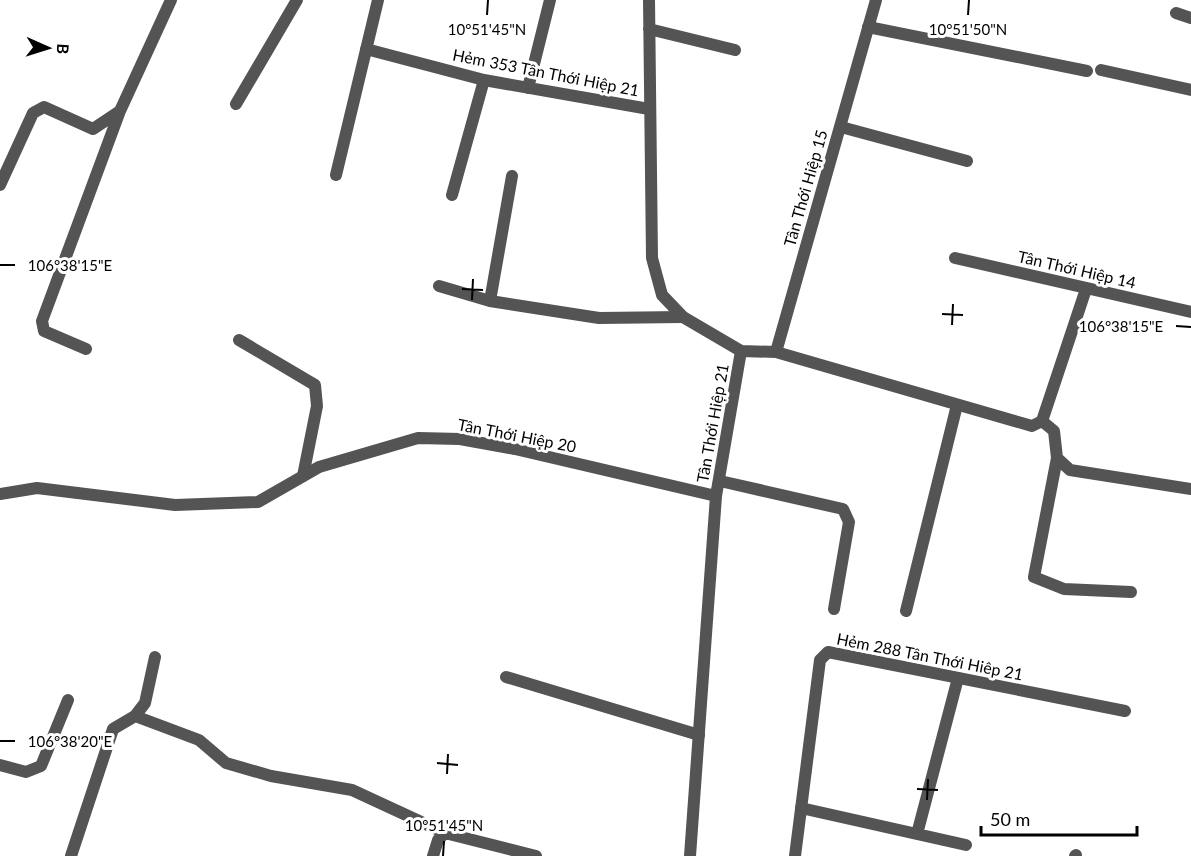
<svg xmlns="http://www.w3.org/2000/svg" width="1191" height="856" font-family="Lato,sans-serif">
<style>
.lines{fill:none;stroke-linecap:round;stroke-linejoin:round}
.service{stroke:#545454;stroke-width:12}
.minor{stroke:#545454;stroke-width:12}
.ticks{fill:none;stroke:#000;stroke-width:2}
.labels{text-anchor:middle;dominant-baseline:central;stroke-width:6;stroke-linejoin:round;paint-order:stroke}
.street-label{font-size:16px;fill:#000;stroke:#fff}
.ticks-label{font-size:15px;text-anchor:middle;fill:#000;stroke:#fff;stroke-width:6;stroke-linejoin:round;paint-order:stroke}
</style>
<rect width="100%" height="100%" fill="#fff"/>
<g class="lines">
<!-- service -->
<path class="service" d="M1176,13l15,5
M868,27l219,44
M1101,70l90,20
M236,104l61,-104
M841,127l126,34
M512,176l-22,125 109,17 84,-1
M439,286l51,15
M239,340l76,45 2,21 -14,70
M720,481l123,28 6,13 -15,87
M906,611l51,-206
M506,677l193,58
M135,716l10,-13 10,-46
M71,856l42,-127 22,-13 64,24 27,23 45,13 81,14 93,43
M433,856l5,-16 7,-7 91,23
M795,856l25,-196 8,-8 297,59"/>
<!-- minor -->
<path class="minor" d="M649,0l3,258 10,37 21,22 58,34 -25,145 -26,360
M649,29l86,21
M366,49l118,31 165,29
M528,88l22,-88
M336,175l42,-175
M0,185l33,-72 11,-6 49,22 27,-18 51,-111
M452,195l32,-115
M955,258l236,54
M86,349l-42,-18 -2,-10 78,-210
M741,351l35,1 100,-352
M776,352l256,74 10,-5 44,-132
M1042,421l12,10 3,27 -23,119 30,12 67,3
M1057,458l13,12 121,19
M0,494l37,-6 138,17 83,-3 61,-35 99,-29 42,1 55,10 201,47
M0,765l26,7 15,-6 27,-66
M801,808l165,37
M917,834l41,-156
M1075,856l1,-1"/>
</g>
<!-- ticks -->
<path class="ticks" d="M487,15l1,-15M968,15l1,-15M0,265h15M462,289l21,1M472,300l1,-21M942,314l21,1M952,325l1,-21M1176,326l15,1M0,741h15M437,763l21,2M447,774l1,-20M917,789l21,1M927,800l1,-21M443,856l1,-15"/>
<g class="labels">
<!-- street labels -->
<g class="street-label">
<text transform="translate(546 72) rotate(11)">Hẻm 353 Tân Thới Hiệp 21</text>
<text transform="translate(805 188) rotate(-74)">Tân Thới Hiệp 15</text>
<text transform="translate(1077 269) rotate(13)">Tân Thới Hiệp 14</text>
<text transform="translate(712 423) rotate(-80)">Tân Thới Hiệp 21</text>
<text transform="translate(517 435) rotate(11)">Tân Thới Hiệp 20</text>
<text transform="translate(930 656) rotate(11)">Hẻm 288 Tân Thới Hiêp 21</text>
</g>
</g>
<g class="ticks-label">
<text x="487" y="35">10°51'45"N</text>
<text x="968" y="35">10°51'50"N</text>
<text x="70" y="271">106°38'15"E</text>
<text x="1121" y="332">106°38'15"E</text>
<text x="70" y="747">106°38'20"E</text>
<text x="444" y="831">10°51'45"N</text>
</g>
<!-- north arrow -->
<g transform="translate(48 48) rotate(93)" stroke="#ffffff" stroke-width="4.5" paint-order="stroke">
<path d="M0-4.5L10 22L0 15L-10 22Z" fill="#000000"/>
<text y="-9" font-size="16" font-weight="bold" text-anchor="middle" fill="#000000">B</text>
</g>
<!-- scale -->
<path d="M981 826v9h156v-9" fill="none" stroke="#000000" stroke-width="3"/>
<text x="990" y="826" font-size="18" fill="#000000" stroke="#ffffff" stroke-width="4.5" paint-order="stroke">50 m</text>
</svg>
